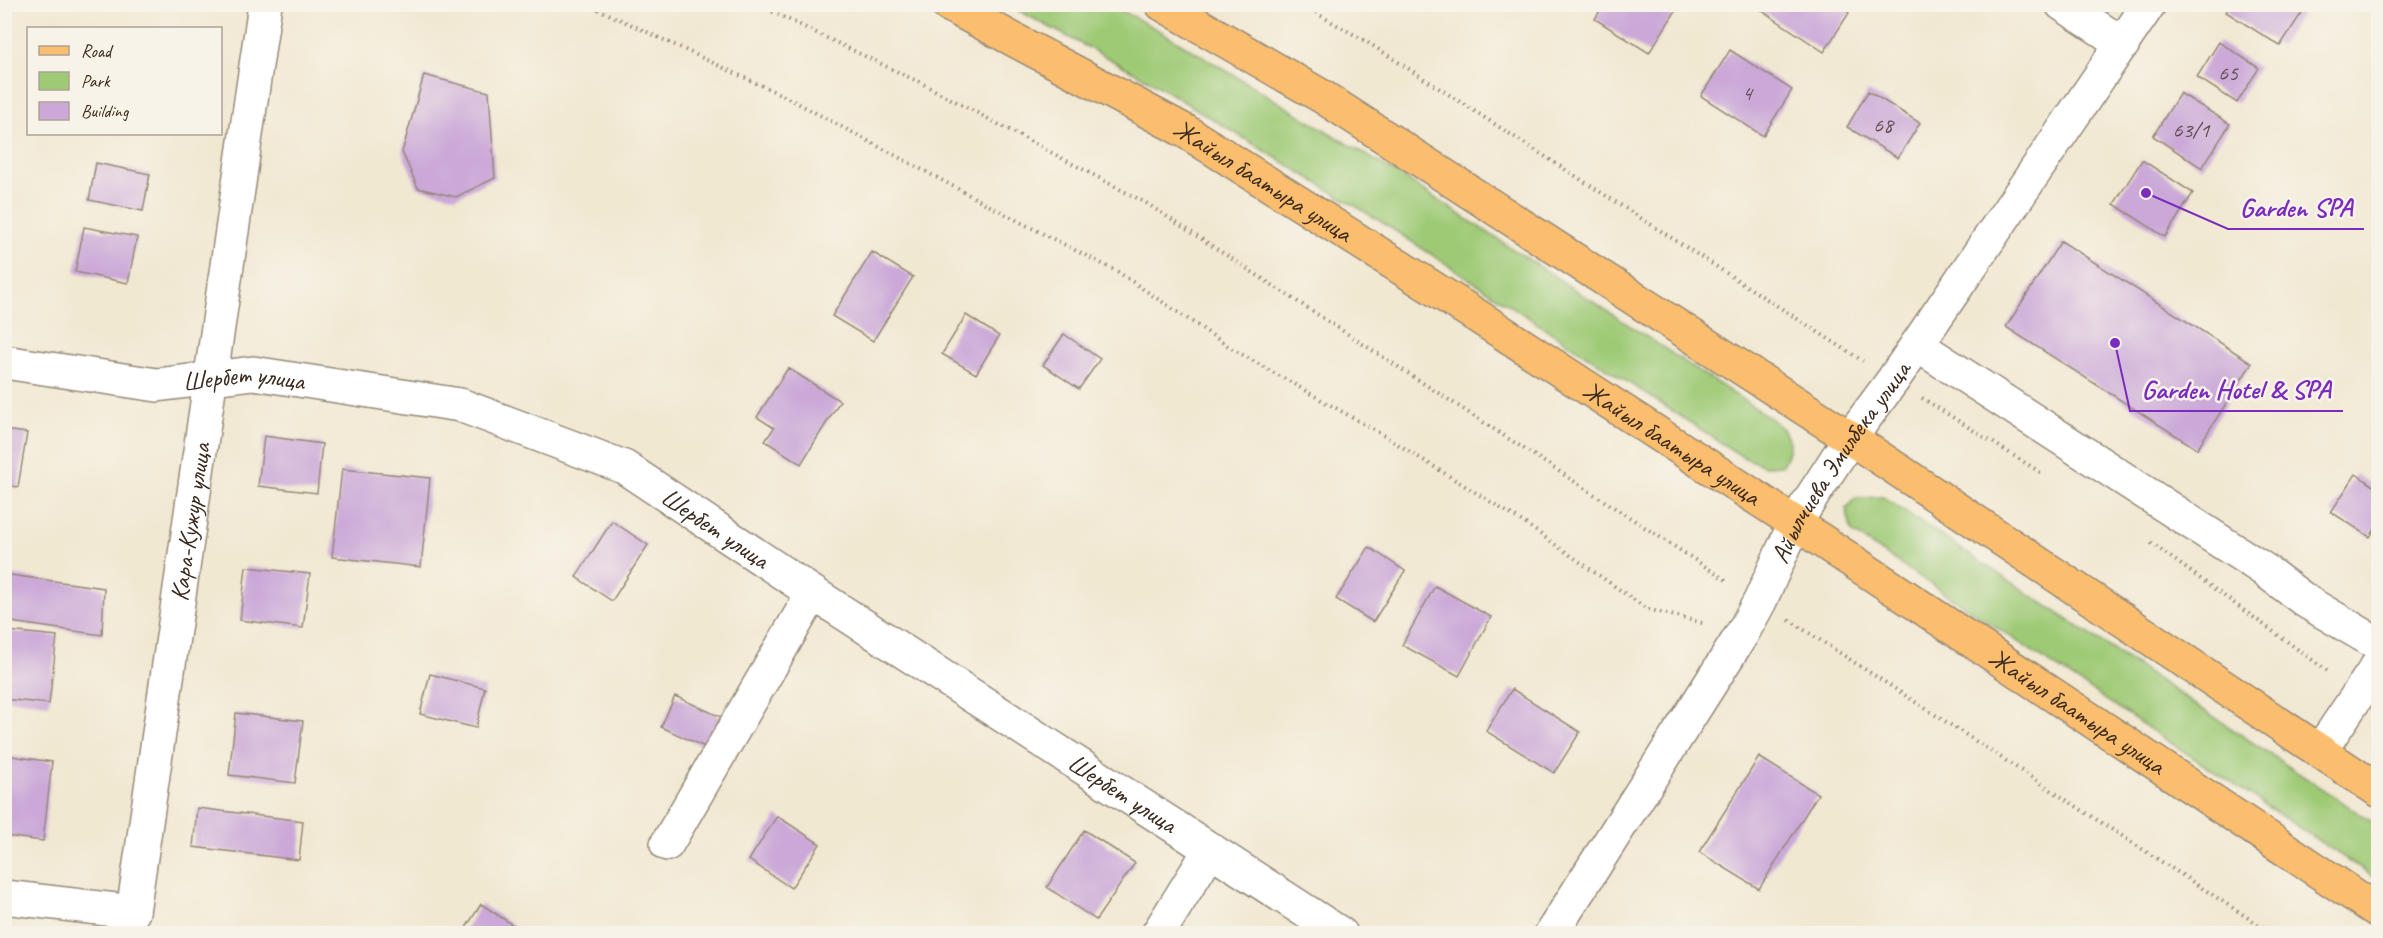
<svg xmlns="http://www.w3.org/2000/svg" width="2383" height="938" font-family="Caveat,sans-serif">
<style>
.green{fill:#9eca76;stroke:#6c7a4a;stroke-width:1.5}
.building{fill:#cba8d8}
.lines{fill:none;stroke-linecap:round;stroke-linejoin:round}
.minor-casing{stroke:#968978;stroke-width:36}
.major-casing{stroke:#968978;stroke-width:36}
.path{stroke:#968978;stroke-width:4;stroke-dasharray:1.5 4.5;stroke-linecap:butt}
.minor{stroke:#fff;stroke-width:33}
.major{stroke:#fbbe6e;stroke-width:33}
.labels{text-anchor:middle;dominant-baseline:central;stroke-width:5;stroke-linejoin:round;paint-order:stroke}
.number-label{font-size:22px;fill:#5f4a4c}
.street-label{font-size:26px;fill:#3b2a1e;stroke:#f7f3e8}
.leader{fill:none;stroke:#7b2cbf;stroke-width:2}
.callout-dot{fill:#7b2cbf;stroke:#f7f3e8;stroke-width:2}
.callout-label{font-size:27px;text-anchor:middle;font-weight:bold;fill:#7b2cbf;stroke:#f7f3e8;stroke-width:5;stroke-linejoin:round;paint-order:stroke}
</style>
<rect width="100%" height="100%" fill="#f7f3e8"/>
<filter id="ink" filterUnits="userSpaceOnUse"><feTurbulence type="fractalNoise" baseFrequency=".0167" numOctaves="2"/><feDisplacementMap in="SourceGraphic" scale="12" xChannelSelector="R" yChannelSelector="G"/><feConvolveMatrix kernelMatrix="1 2 1 2 8 2 1 2 1" color-interpolation-filters="sRGB"/></filter>
<filter id="wash" filterUnits="userSpaceOnUse"><feTurbulence type="fractalNoise" baseFrequency=".008" numOctaves="4" result="noise"/><feDisplacementMap in="SourceGraphic" scale="24" xChannelSelector="R" yChannelSelector="G"/><feGaussianBlur stdDeviation="1.35" result="paint"/><feColorMatrix in="noise" values="0 0 0 0 0 0 0 0 0 0 0 0 0 0 0 0 0 1.4 0 .05"/><feComposite in="paint" operator="in"/></filter>
<g filter="url(#wash)">
<rect width="100%" height="100%" fill="#f1e8d2"/>
<!-- green -->
<path class="green" d="M1008,5h103l51,27 241,145 366,240c19,17 27,23 13,48l-17,1 -22,-9 -363,-236 -240,-146z
M1883,497l495,329v54l-526,-348 -6,-23 9,-11z"/>
<g id="blocks">
<!-- building -->
<path class="building" d="M1604,4h76l-31,49 -54,-34z
M1752,4h84l13,9 -25,39z
M2231,4h62l10,7 -23,35 -54,-34z
M2219,42l40,26 -22,35 -40,-26z
M1730,50l62,40 -29,46 -62,-40z
M424,75l65,17 6,86 -39,19 -38,-9 -16,-36z
M1868,91l52,32 -22,35 -51,-31z
M2180,93l50,31 -28,44 -49,-32z
M2142,160l51,33 -28,44 -51,-33z
M96,163l54,11 -7,37 -54,-11z
M84,227l53,10 -9,46 -53,-11z
M2061,241l191,122 -55,86 -191,-122z
M872,252l41,25 -40,64 -41,-25z
M966,315l33,21 -23,38 -34,-20z
M1064,334l36,25 -21,30 -36,-24z
M788,368l52,33 -39,63 -36,-23 9,-13 -17,-11z
M4,430l23,3 -9,54 -14,-2z
M264,436l58,8 -5,49 -59,-7z
M342,469l88,9 -9,89 -89,-10z
M2356,474l22,15v35l-8,13 -39,-25z
M612,521l36,24 -36,56 -36,-24z
M1369,547l36,24 -32,51 -37,-23z
M246,567l64,7 -7,54 -63,-8z
M10,575l94,13 -2,47 -98,-14z
M1435,586l56,31 -32,59 -57,-31z
M8,631l49,5 -8,68 -45,-5v-42z
M430,674l55,14 -9,40 -56,-14z
M1512,689l68,43 -26,41 -68,-42z
M675,696l46,21 -14,31 -46,-21z
M236,713l67,8 -8,62 -66,-8z
M5,755l47,7 -9,79 -38,-5z
M1759,757l59,37 -59,95 -60,-37z
M197,808l106,13 -4,39 -106,-13z
M777,816l43,28 -29,44 -42,-28z
M1084,830l51,33 -39,57 -49,-33z
M481,904l35,23 -4,7h-50z"/>
</g>
</g>
<g filter="url(#ink)">
<use href="#blocks" fill-opacity="0" stroke="#968978" stroke-width="1.5"/>
<g class="lines">
<!-- minor casing -->
<g class="minor-casing">
<g id="minor">
<path d="M2062,4l61,40"/>
<path d="M1917,345l346,224 44,33 71,42"/>
<path id="s1" d="M4,362l153,23 96,-12 207,32 164,62 189,126 528,341"/>
<path d="M2320,751l58,-86"/>
<path d="M667,844l146,-251"/>
<path id="s2" d="M4,897l129,15 132,-908"/>
<path d="M1158,934l52,-84"/>
<path id="s3" d="M1551,934l191,-300 18,-33 35,-78 55,-85 43,-58 256,-376"/>
</g>
</g>
<!-- major casing -->
<g class="major-casing">
<g id="major">
<path id="s4" d="M947,4l238,127 289,183 321,209 583,388"/>
<path d="M1162,4l161,93 527,341 528,352"/>
</g>
</g>
<!-- path -->
<path class="path" d="M587,4l197,92 238,127 96,49 116,78 149,85 140,87 124,87 59,15
M756,4l167,80 223,119 583,379
M1300,4l67,38 496,319
M1922,398l121,76
M2151,543l178,129
M1789,620l484,314"/>
<!-- minor -->
<use href="#minor" class="minor"/>
<!-- major -->
<use href="#major" class="major"/>
</g>
</g>
<g class="labels">
<!-- number labels -->
<g class="number-label">
<text x="2228" y="73">65</text>
<text x="1747" y="93">4</text>
<text x="1883" y="125">68</text>
<text x="2191" y="130">63/1</text>
</g>
<!-- street labels -->
<g class="street-label">
<text stroke="none"><textPath href="#s4" startOffset="362">Жайыл баатыра улица</textPath></text>
<text stroke="none"><textPath href="#s1" startOffset="242">Шербет улица</textPath></text>
<text stroke="none"><textPath href="#s4" startOffset="848">Жайыл баатыра улица</textPath></text>
<text stroke="none"><textPath href="#s3" startOffset="554">Айылчиева Эмилбека улица</textPath></text>
<text stroke="none"><textPath href="#s2" startOffset="524">Кара-Кужур улица</textPath></text>
<text stroke="none"><textPath href="#s1" startOffset="746">Шербет улица</textPath></text>
<text stroke="none"><textPath href="#s4" startOffset="1334">Жайыл баатыра улица</textPath></text>
<text stroke="none"><textPath href="#s1" startOffset="1232">Шербет улица</textPath></text>
</g>
</g>
<!-- callouts -->
<path class="leader" d="M2146 193L2228 229H2364M2115 343L2130 411H2343"/>
<g class="callout-dot">
<circle cx="2146" cy="193" r="6"/>
<circle cx="2115" cy="343" r="6"/>
</g>
<g class="callout-label">
<text x="2296" y="216">Garden SPA</text>
<text x="2236" y="398">Garden Hotel &amp; SPA</text>
</g>
<!-- margin -->
<rect width="2383" height="938" fill="none" stroke="#f7f3e8" stroke-width="24"/>
<!-- legend -->
<rect x="27" y="27" width="195" height="108" fill="#f7f3e8" stroke="#aca397" stroke-width="1.5"/>
<rect x="39" y="46" width="30" height="9" fill="#fbbe6e" stroke="#aca397" stroke-width="1.5"/>
<text x="81" y="57" font-size="18" fill="#3b2a1e">Road</text>
<rect x="39" y="72" width="30" height="18" fill="#9eca76" stroke="#aca397" stroke-width="1.5"/>
<text x="81" y="87" font-size="18" fill="#3b2a1e">Park</text>
<rect x="39" y="102" width="30" height="18" fill="#cba8d8" stroke="#aca397" stroke-width="1.5"/>
<text x="81" y="117" font-size="18" fill="#3b2a1e">Building</text>
</svg>
